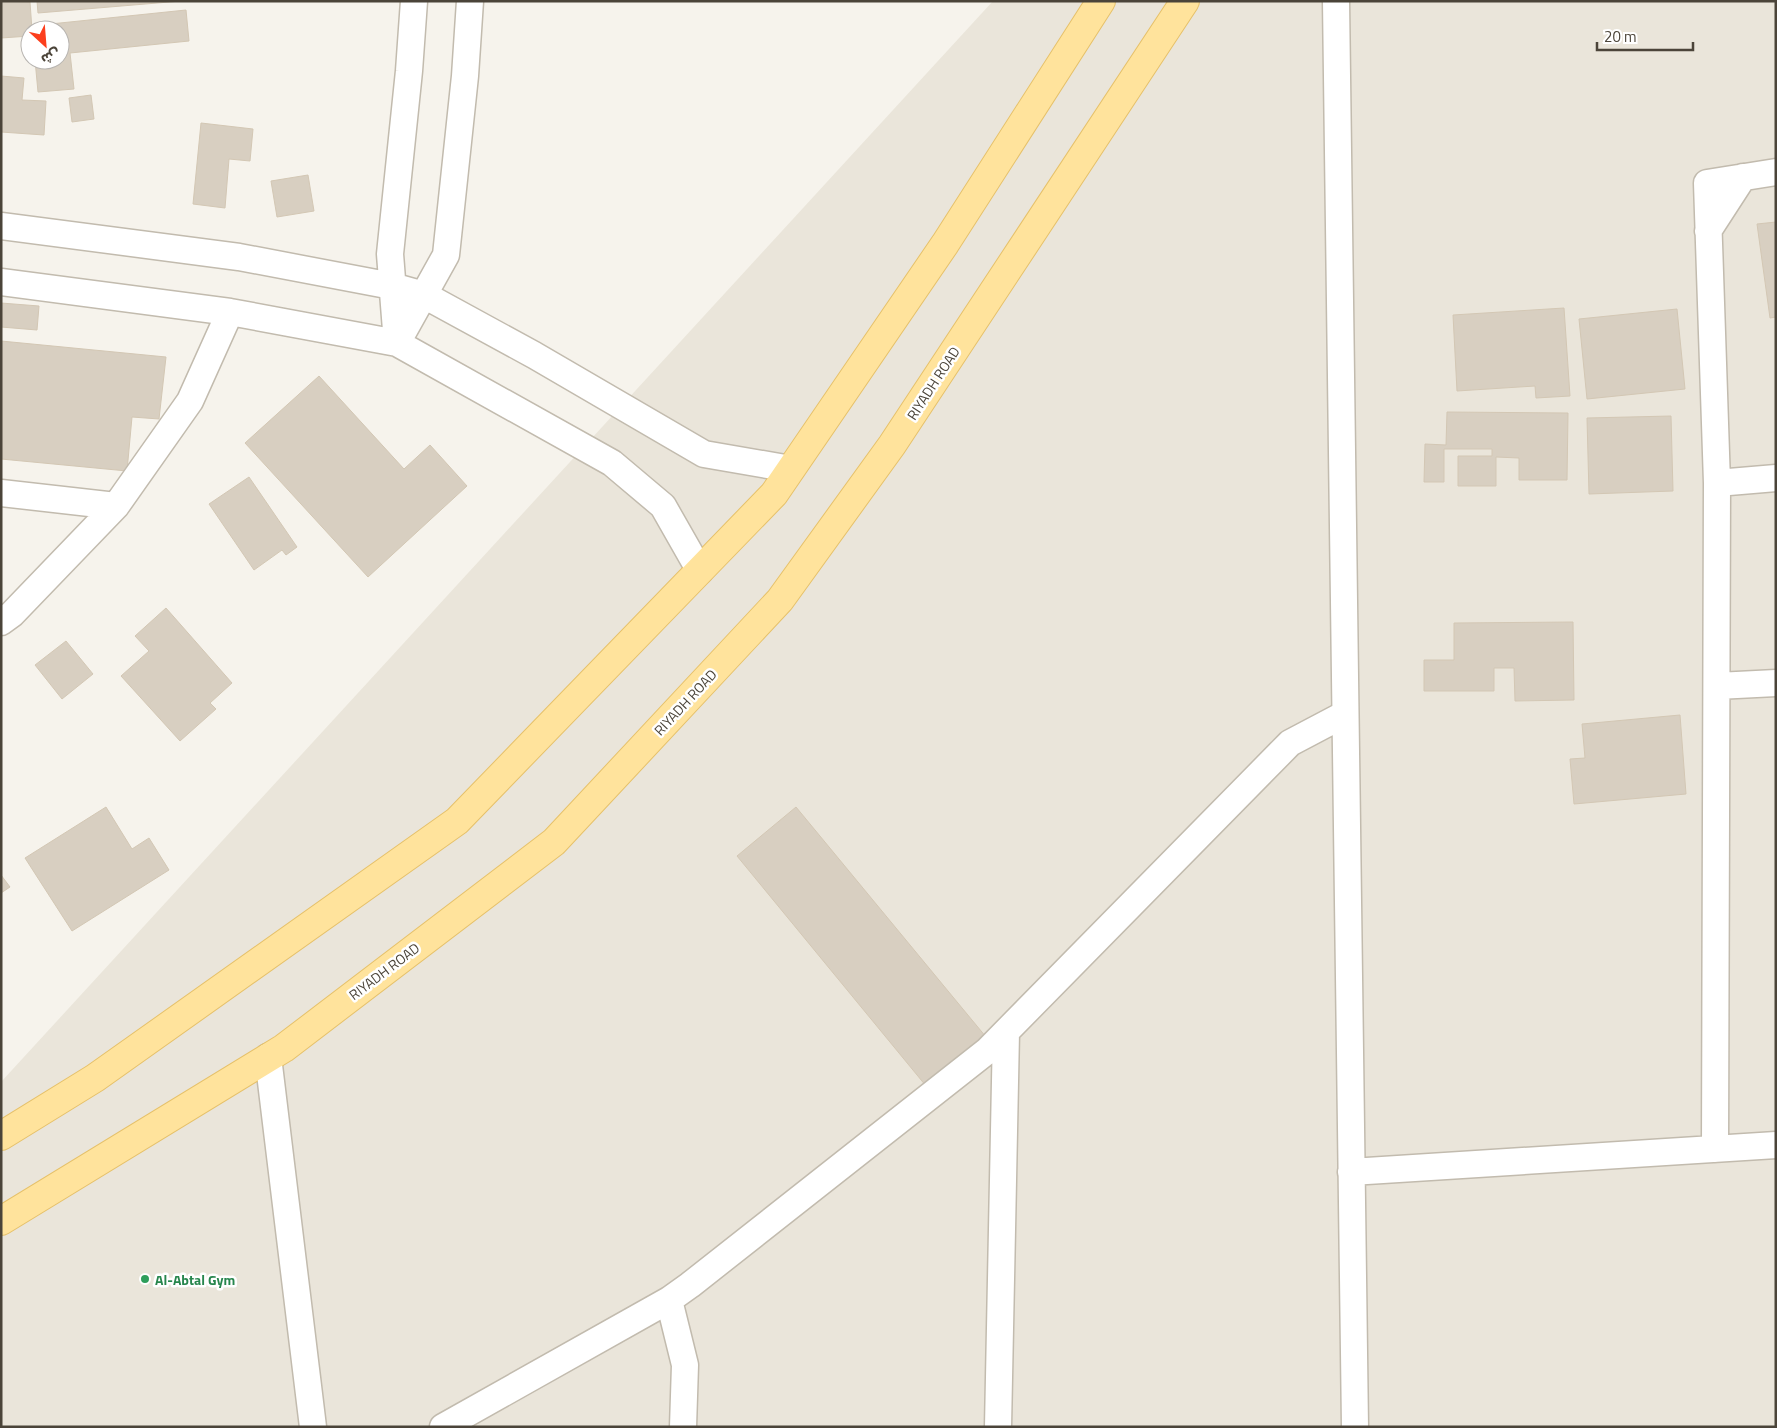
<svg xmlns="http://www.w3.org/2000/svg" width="1777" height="1428" font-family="'Titillium Web','Noto Sans Arabic',sans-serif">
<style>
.residential{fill:#eae5da}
.building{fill:#d8cfc1;stroke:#d3c7b4}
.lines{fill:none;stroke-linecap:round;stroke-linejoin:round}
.street-casing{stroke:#c2bbae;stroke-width:29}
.primary-casing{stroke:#e6c16a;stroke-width:30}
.street{stroke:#fff;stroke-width:26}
.primary{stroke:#ffe39c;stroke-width:28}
.leisure-dot{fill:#2e9e5b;stroke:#fff;stroke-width:2}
.labels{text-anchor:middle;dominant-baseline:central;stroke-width:5;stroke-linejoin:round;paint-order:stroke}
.street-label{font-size:14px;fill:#4b4439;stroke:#fff}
.leisure-label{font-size:14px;font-weight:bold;fill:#27864d;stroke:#fff;text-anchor:start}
</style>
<rect width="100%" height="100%" fill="#f6f3ec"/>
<!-- residential -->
<path class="residential" d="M993,1h783v1426h-1775v-345z"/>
<!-- building -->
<path class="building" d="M1,1l29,1 2,28h-2v6l-29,2z
M37,1h144l-143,12z
M186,10l3,31 -119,12 4,36 -36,3 -3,-32h25v-30h-28l-1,-4z
M1,76l23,2 -2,22 24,1 -2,34 -43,-3z
M91,95l3,24 -22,3 -3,-24z
M201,123l52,6 -3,32 -21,-2 -4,49 -32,-4z
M308,175l6,36 -37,6 -6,-36z
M1776,222v95l-6,1 -13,-94z
M1,303l38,3 -2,24 -36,-3z
M1564,308l6,88 -34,2 -1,-12 -78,5 -4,-76z
M1677,309l8,80 -98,10 -8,-80z
M1,341l165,16 -7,62 -27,-2 -5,54 -126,-12z
M319,376l85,93 26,-24 37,41 -99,91 -123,-134z
M1447,412l121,1 -1,67h-48v-22l-23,-1v29h-38v-30h34v-7h-48v33h-20l1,-38 21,1z
M1671,416l2,75 -84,3 -2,-76z
M249,477l48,70 -11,8 -4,-5 -28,20 -45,-66z
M166,608l66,75 -22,20 6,6 -36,32 -59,-65 28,-25 -14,-15z
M1573,622l1,78 -59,1 -1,-33h-20v23h-70v-31h30v-37z
M66,641l27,33 -31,25 -27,-34z
M1680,715l6,79 -112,10 -4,-45 15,-1 -3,-34z
M106,807l26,42 17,-11 20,32 -97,61 -47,-73z
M796,807l195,236 -60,49 -194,-236z
M1,875l9,12 -9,6z"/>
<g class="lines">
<!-- street casing -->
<g class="street-casing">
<path id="street" d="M1336,1l19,1426
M1,226l238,31 153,29 32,9 110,60 170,99 87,15
M1708,231l35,-54
M1,282l229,30 167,31 215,120 51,43 37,65
M397,343l49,-88 19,-179 5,-75
M397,343l-7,-89 19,-183 5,-70
M1717,483l-10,-300 69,-11
M1,493l115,13
M1,622l11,-8 104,-108 74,-105 40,-89
M1717,686l59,-3
M268,1057l45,370
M1715,1149l2,-666 59,-5
M1351,1172l425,-27
M669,1300l16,65 -2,62
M443,1427l226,-127 21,-15 297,-234 303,-308 55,-29
M998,1427l8,-395"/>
</g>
<!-- primary casing -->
<g class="primary-casing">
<path id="primary" d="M1,1136l94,-58 362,-257 317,-327 171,-250 156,-243
M1,1221l283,-173 270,-206 226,-242 112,-155 293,-444"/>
</g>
<!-- street -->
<use href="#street" class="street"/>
<!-- primary -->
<use href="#primary" class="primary"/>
</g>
<!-- markers -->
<circle class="leisure-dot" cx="145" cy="1279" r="5"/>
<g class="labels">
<!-- street labels -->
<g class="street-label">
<text transform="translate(933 383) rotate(-57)">RIYADH ROAD</text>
<text transform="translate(685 702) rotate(-47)">RIYADH ROAD</text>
<text transform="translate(384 971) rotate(-37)">RIYADH ROAD</text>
</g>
<!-- leisure labels -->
<g class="leisure-label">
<text x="155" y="1279">Al-Abtal Gym</text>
</g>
</g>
<!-- border -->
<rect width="1777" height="1428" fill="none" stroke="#4b4439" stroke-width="5"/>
<!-- north arrow -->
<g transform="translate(45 45) rotate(154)"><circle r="24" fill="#ffffff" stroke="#b7b4b0"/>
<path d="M0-4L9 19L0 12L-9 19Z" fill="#fc3f1d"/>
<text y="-8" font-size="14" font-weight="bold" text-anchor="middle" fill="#4b4439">ش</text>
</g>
<!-- scale -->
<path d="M1597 42v8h96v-8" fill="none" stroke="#4b4439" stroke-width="2.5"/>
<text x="1604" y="42" font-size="15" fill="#4b4439" stroke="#ffffff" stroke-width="4" paint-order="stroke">20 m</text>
</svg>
